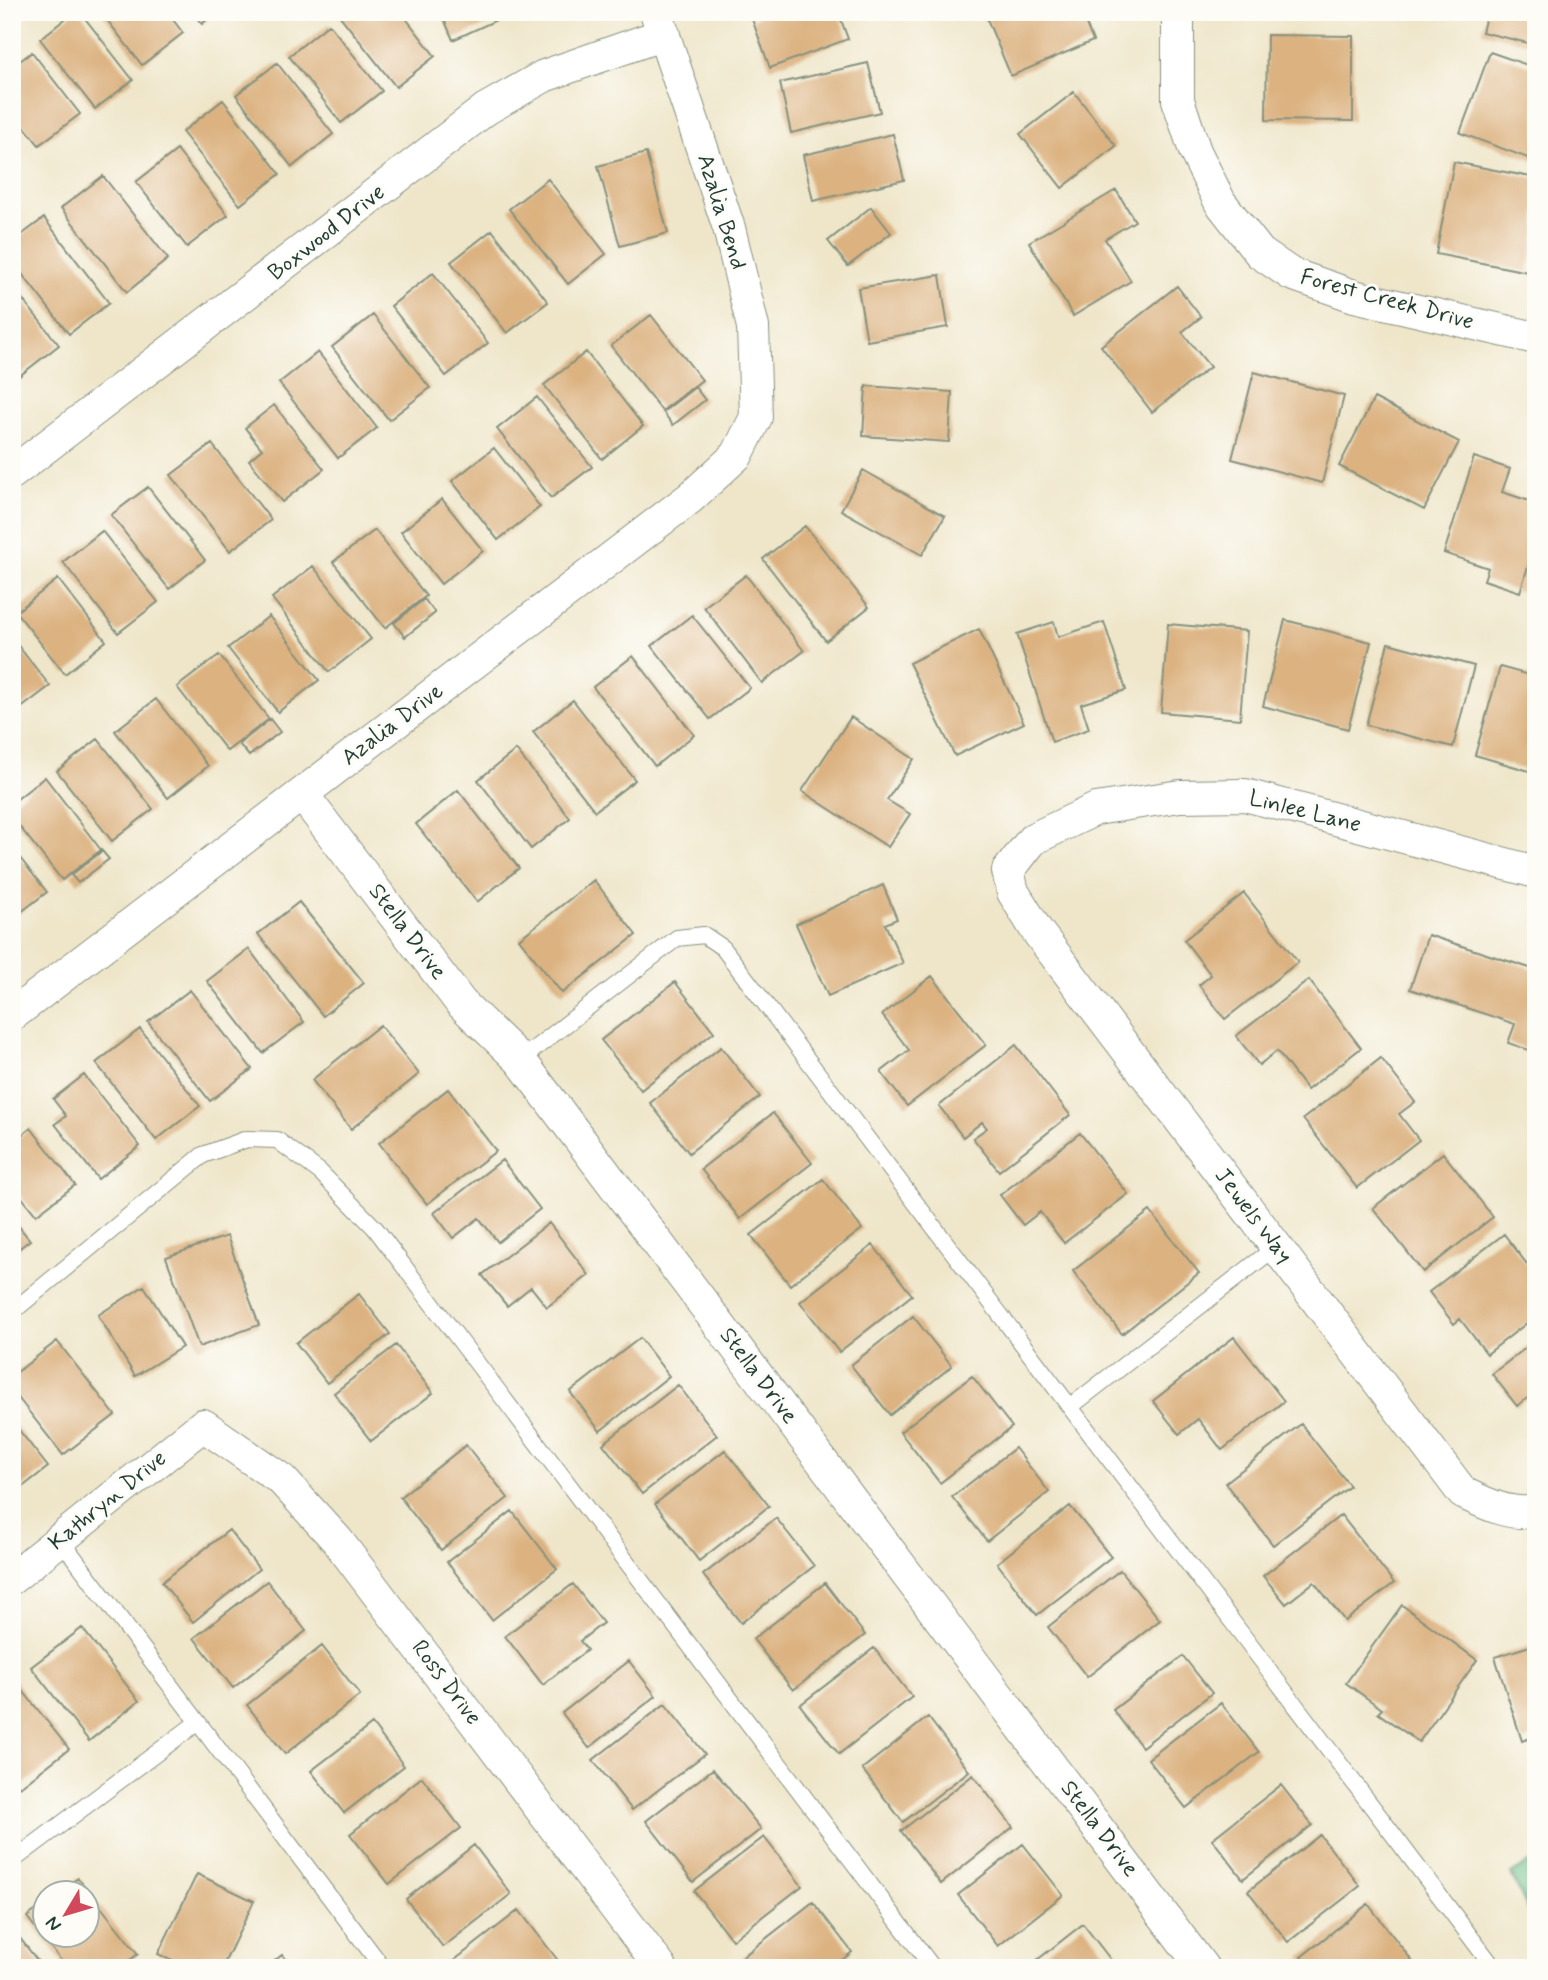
<svg xmlns="http://www.w3.org/2000/svg" width="1548" height="1980" font-family="Mynerve,sans-serif">
<style>
.forest{fill:#6ebe89;stroke:#467e5e;stroke-width:2}
.building{fill:#dcb281}
.lines{fill:none;stroke-linecap:round;stroke-linejoin:round}
.lane-casing{stroke:#87927f;stroke-width:18}
.street-casing{stroke:#87927f;stroke-width:34}
.lane{stroke:#fff;stroke-width:16}
.street{stroke:#fff;stroke-width:32}
.labels{text-anchor:middle;dominant-baseline:central;stroke-width:6;stroke-linejoin:round;paint-order:stroke}
.street-label{font-size:23px;fill:#1f3d34;stroke:#fdfcf7}
</style>
<rect width="100%" height="100%" fill="#fdfcf7"/>
<filter id="ink" filterUnits="userSpaceOnUse"><feTurbulence type="fractalNoise" baseFrequency=".0143" numOctaves="2"/><feDisplacementMap in="SourceGraphic" scale="14" xChannelSelector="R" yChannelSelector="G"/><feConvolveMatrix kernelMatrix="1 2 1 2 8 2 1 2 1" color-interpolation-filters="sRGB"/></filter>
<filter id="wash" filterUnits="userSpaceOnUse"><feTurbulence type="fractalNoise" baseFrequency=".00686" numOctaves="4" result="noise"/><feDisplacementMap in="SourceGraphic" scale="28" xChannelSelector="R" yChannelSelector="G"/><feGaussianBlur stdDeviation="1.57" result="paint"/><feColorMatrix in="noise" values="0 0 0 0 0 0 0 0 0 0 0 0 0 0 0 0 0 1.4 0 .05"/><feComposite in="paint" operator="in"/></filter>
<g filter="url(#wash)">
<rect width="100%" height="100%" fill="#efe6ca"/>
<!-- forest -->
<path class="forest" d="M1536,1859v67l-25,-52z"/>
<g id="blocks">
<!-- building -->
<path class="building" d="M74,12h6l53,68 -38,29 -55,-70z
M101,12h66l16,21 -41,32z
M192,12h24l-14,12z
M344,12h57l34,44 -39,31 -56,-71z
M441,12h58l2,6 -48,22z
M770,12h68l10,27 -78,29 -18,-49z
M984,12h97l12,29 -82,35z
M1487,12h49v33l-54,-13z
M329,24l53,67 -41,32 -52,-67z
M1267,35l86,1v85l-87,-1z
M32,52l48,62 -41,31 -27,-34v-44z
M1490,52l46,16v93l-76,-28z
M277,63l56,71 -41,33 -56,-72z
M868,63l12,49 -89,21 -11,-50z
M1074,92l42,54 -54,42 -42,-54z
M223,100l57,74 -40,31 -58,-73z
M893,134l11,46 -91,21 -10,-46z
M177,150l51,65 -41,32 -51,-65z
M12,151l9,12 -9,8z
M646,153l22,80 -48,13 -22,-80z
M1454,162l82,16v53l-8,41 -92,-18z
M103,176l65,83 -41,33 -66,-84z
M548,179l58,75 -38,30 -59,-75z
M1116,190l19,31 -30,18 26,42 -58,35 -44,-74z
M871,207l20,26 -43,33 -20,-25z
M44,218l65,85 -40,31 -57,-73v-19z
M492,230l56,72 -41,31 -56,-71z
M433,273l55,70 -42,33 -55,-70z
M940,275l8,52 -81,14 -9,-53z
M12,286l47,59 -41,32 -6,-8z
M1177,286l24,31 -19,15 28,35 -58,45 -51,-66z
M373,315l57,73 -41,32 -57,-73z
M651,315l51,65 -40,31 -51,-65z
M318,352l59,76 -39,30 -59,-75z
M586,352l57,74 -41,33 -58,-74z
M1254,372l90,24 -22,87 -90,-24z
M866,386l86,6 -3,50 -86,-6z
M695,387l10,13 -32,25 -10,-13z
M537,397l55,70 -41,31 -54,-69z
M1374,398l85,44 -35,68 -85,-44z
M274,405l50,64 -42,33 -33,-42 13,-11 -17,-21z
M212,444l59,76 -41,31 -59,-76z
M494,448l46,59 -42,33 -46,-59z
M1474,457l36,12 -8,23 34,11v38l-16,51 -36,-12 4,-12 -44,-15z
M863,470l82,46 -23,39 -81,-45z
M148,487l57,73 -36,29 -58,-74z
M442,499l41,52 -42,33 -40,-52z
M805,526l64,81 -43,34 -63,-82z
M375,530l51,66 -41,32 -52,-66z
M102,531l56,71 -40,31 -55,-71z
M313,566l58,73 -42,33 -57,-74z
M746,575l58,76 -42,32 -58,-76z
M58,579l48,62 -41,33 -49,-62z
M424,599l11,14 -30,24 -11,-14z
M692,615l58,73 -40,31 -58,-73z
M269,616l50,64 -41,32 -50,-64z
M1285,620l86,22 -23,87 -85,-23z
M1054,622l4,15 46,-15 22,68 -45,14 8,25 -37,13 -35,-108z
M1168,624l79,7 -7,88 -79,-7z
M979,629l45,94 -69,33 -46,-93z
M12,638l38,48 -38,29z
M1388,643l86,23 -21,81 -87,-22z
M219,655l50,64 -42,32 -50,-64z
M633,656l61,79 -39,31 -62,-79z
M1500,667l36,10v96l-61,-18z
M156,699l52,67 -40,32 -53,-67z
M573,700l62,80 -40,31 -62,-79z
M851,717l63,42 -27,41 23,14 -22,33 -86,-56z
M270,719l10,13 -31,24 -10,-12z
M98,739l55,70 -41,32 -55,-70z
M516,750l54,68 -39,31 -53,-69z
M45,777l56,73 -39,30 -50,-63v-14z
M458,790l61,78 -42,34 -61,-78z
M12,848l35,44 -35,27z
M102,851l7,8 -31,24 -7,-8z
M594,880l42,55 -74,58 -43,-54z
M883,885l14,34 -12,5 18,39 -75,33 -32,-72z
M1244,893l54,69 -73,57 -26,-34 12,-10 -27,-35z
M299,902l65,81 -41,33 -65,-82z
M1428,935l108,35v69l-4,12 -24,-8 7,-19 -105,-35z
M249,949l55,73 -41,31 -56,-72z
M932,976l54,69 -79,61 -26,-34 28,-22 -27,-35z
M1309,980l52,68 -54,42 -30,-39 -18,14 -23,-29z
M675,982l39,50 -73,58 -40,-50z
M190,990l62,79 -42,32 -62,-79z
M380,1025l39,49 -68,55 -39,-49z
M140,1029l60,77 -44,34 -60,-77z
M1016,1045l54,70 -71,56 -26,-33 14,-10 -5,-6 -19,15 -24,-31z
M721,1047l39,50 -71,56 -39,-50z
M1381,1058l34,44 -16,12 20,26 -62,48 -54,-69z
M84,1075l56,71 -42,33 -43,-55 11,-8 -13,-17z
M448,1089l48,62 -69,53 -48,-61z
M773,1113l39,50 -72,56 -39,-50z
M31,1128l44,57 -39,30 -24,-30v-42z
M1080,1133l48,61 -64,49 -24,-31 -17,13 -23,-30z
M1443,1153l50,64 -70,55 -50,-64z
M502,1160l38,49 -42,33 -19,-24 -26,20 -19,-25z
M823,1179l39,50 -72,56 -39,-50z
M1150,1211l49,62 -77,61 -49,-63z
M12,1218l18,22 -18,14z
M549,1223l40,52 -42,32 -16,-20 -24,19 -25,-31z
M1504,1234l32,42v40l-49,38 -27,-35 -6,5 -25,-32z
M227,1236l32,89 -60,22 -33,-90z
M873,1245l39,50 -73,57 -39,-50z
M144,1286l38,61 -47,29 -37,-61z
M359,1294l31,40 -63,49 -31,-40z
M913,1316l39,50 -62,49 -39,-50z
M1234,1337l50,64 -62,49 -24,-31 -19,15 -26,-33z
M640,1338l29,38 -69,55 -30,-39z
M1536,1340v55l-2,-2 -17,13 -25,-32z
M57,1341l58,74 -52,40 -51,-65v-14z
M396,1345l37,48 -62,48 -37,-48z
M972,1376l40,51 -72,56 -40,-51z
M678,1385l39,50 -75,59 -39,-50z
M12,1421l36,46 -36,28z
M1301,1424l49,62 -77,59 -48,-62z
M466,1445l42,53 -67,52 -41,-53z
M1015,1448l34,44 -62,49 -35,-44z
M725,1450l44,56 -70,55 -44,-57z
M1070,1506l41,51 -74,58 -40,-52z
M512,1511l45,58 -65,51 -45,-58z
M1341,1515l53,68 -49,38 -31,-39 -28,22 -23,-28z
M776,1518l38,48 -73,57 -38,-48z
M229,1530l30,39 -66,53 -31,-40z
M1120,1570l40,50 -73,57 -39,-50z
M267,1581l39,50 -73,57 -39,-50z
M825,1583l40,52 -72,55 -40,-51z
M573,1584l30,39 -23,18 7,9 -44,35 -38,-49z
M1402,1605l75,55 -58,82 -41,-29 4,-4 -36,-26z
M82,1628l57,73 -50,40 -58,-74z
M1536,1644v92l-14,5 -27,-84z
M322,1646l38,49 -75,59 -38,-49z
M874,1648l38,49 -73,57 -39,-49z
M1183,1656l29,37 -70,54 -29,-37z
M629,1661l27,35 -67,52 -27,-35z
M12,1677l57,72 -49,38 -8,-9z
M1221,1703l38,49 -73,56 -38,-49z
M665,1704l40,50 -73,56 -39,-50z
M928,1717l41,54 -66,51 -41,-53z
M372,1724l32,42 -60,47 -33,-42z
M713,1769l48,60 -68,53 -47,-61z
M973,1775l40,52 -72,57 -40,-53z
M422,1777l39,51 -72,56 -39,-50z
M1281,1785l31,40 -69,54 -31,-40z
M1320,1835l40,51 -72,56 -40,-51z
M764,1837l38,49 -70,54 -38,-49z
M1023,1844l40,51 -65,51 -40,-51z
M474,1845l37,49 -68,53 -37,-48z
M197,1874l57,27 -32,67h-35l-29,-14z
M78,1878l60,76 -19,14h-52l-40,-51 19,-14v31h42v-42h-29z
M813,1902l39,50 -20,16h-83l-8,-10z
M1368,1904l45,58 -7,6h-96l-9,-11z
M519,1910l44,57 -109,1 -3,-5z
M1083,1924l34,44h-90z
M16,1933l27,35h-31v-32z
M282,1955l10,13h-26z"/>
</g>
</g>
<g filter="url(#ink)">
<use href="#blocks" fill-opacity="0" stroke="#87927f" stroke-width="2"/>
<g class="lines">
<!-- lane casing -->
<g class="lane-casing">
<path id="lane" d="M520,1060l157,-122 27,-3 19,13 771,1020
M12,1312l191,-157 44,-16 30,1 43,32 55,56 558,740
M1070,1407l206,-160
M60,1539l323,429
M12,1861l186,-139"/>
</g>
<!-- street casing -->
<g class="street-casing">
<path id="street" d="M1178,12v88l17,51 25,51 40,51 31,21 63,22 177,41 5,-3
M12,473l474,-364 58,-33 120,-42
M302,794l159,209 59,57 683,908
M1536,872l-291,-77 -65,1 -84,13 -63,30 -25,32 5,21 24,39 426,562c23,11 47,23 73,18
M12,1015l678,-517 47,-43 19,-38 -3,-90 -24,-99 -73,-216
M12,1578l191,-153 79,55 55,60 324,428"/>
</g>
<!-- lane -->
<use href="#lane" class="lane"/>
<!-- street -->
<use href="#street" class="street"/>
</g>
</g>
<g class="labels">
<!-- street labels -->
<g class="street-label">
<text transform="translate(721 212) rotate(73)">Azalia Bend</text>
<text transform="translate(327 233) rotate(-38)">Boxwood Drive</text>
<text transform="translate(1387 300) rotate(15)">Forest Creek Drive</text>
<text transform="translate(393 725) rotate(-37)">Azalia Drive</text>
<text transform="translate(1305 812) rotate(14)">Linlee Lane</text>
<text transform="translate(407 932) rotate(53)">Stella Drive</text>
<text transform="translate(1253 1216) rotate(53)">Jewels Way</text>
<text transform="translate(758 1376) rotate(53)">Stella Drive</text>
<text transform="translate(108 1501) rotate(-39)">Kathryn Drive</text>
<text transform="translate(446 1683) rotate(53)">Ross Drive</text>
<text transform="translate(1099 1829) rotate(53)">Stella Drive</text>
</g>
</g>
<!-- margin -->
<rect width="1548" height="1980" fill="none" stroke="#fdfcf7" stroke-width="42"/>
<!-- north arrow -->
<g transform="translate(66 1914) rotate(232)"><circle r="33" fill="#fdfcf7" stroke="#a4b0a9" stroke-width="2"/>
<path d="M0-5L12 26L0 18L-12 26Z" fill="#d1495b"/>
<text y="-10" font-size="19" font-weight="bold" text-anchor="middle" fill="#1f3d34">N</text>
</g>
</svg>
